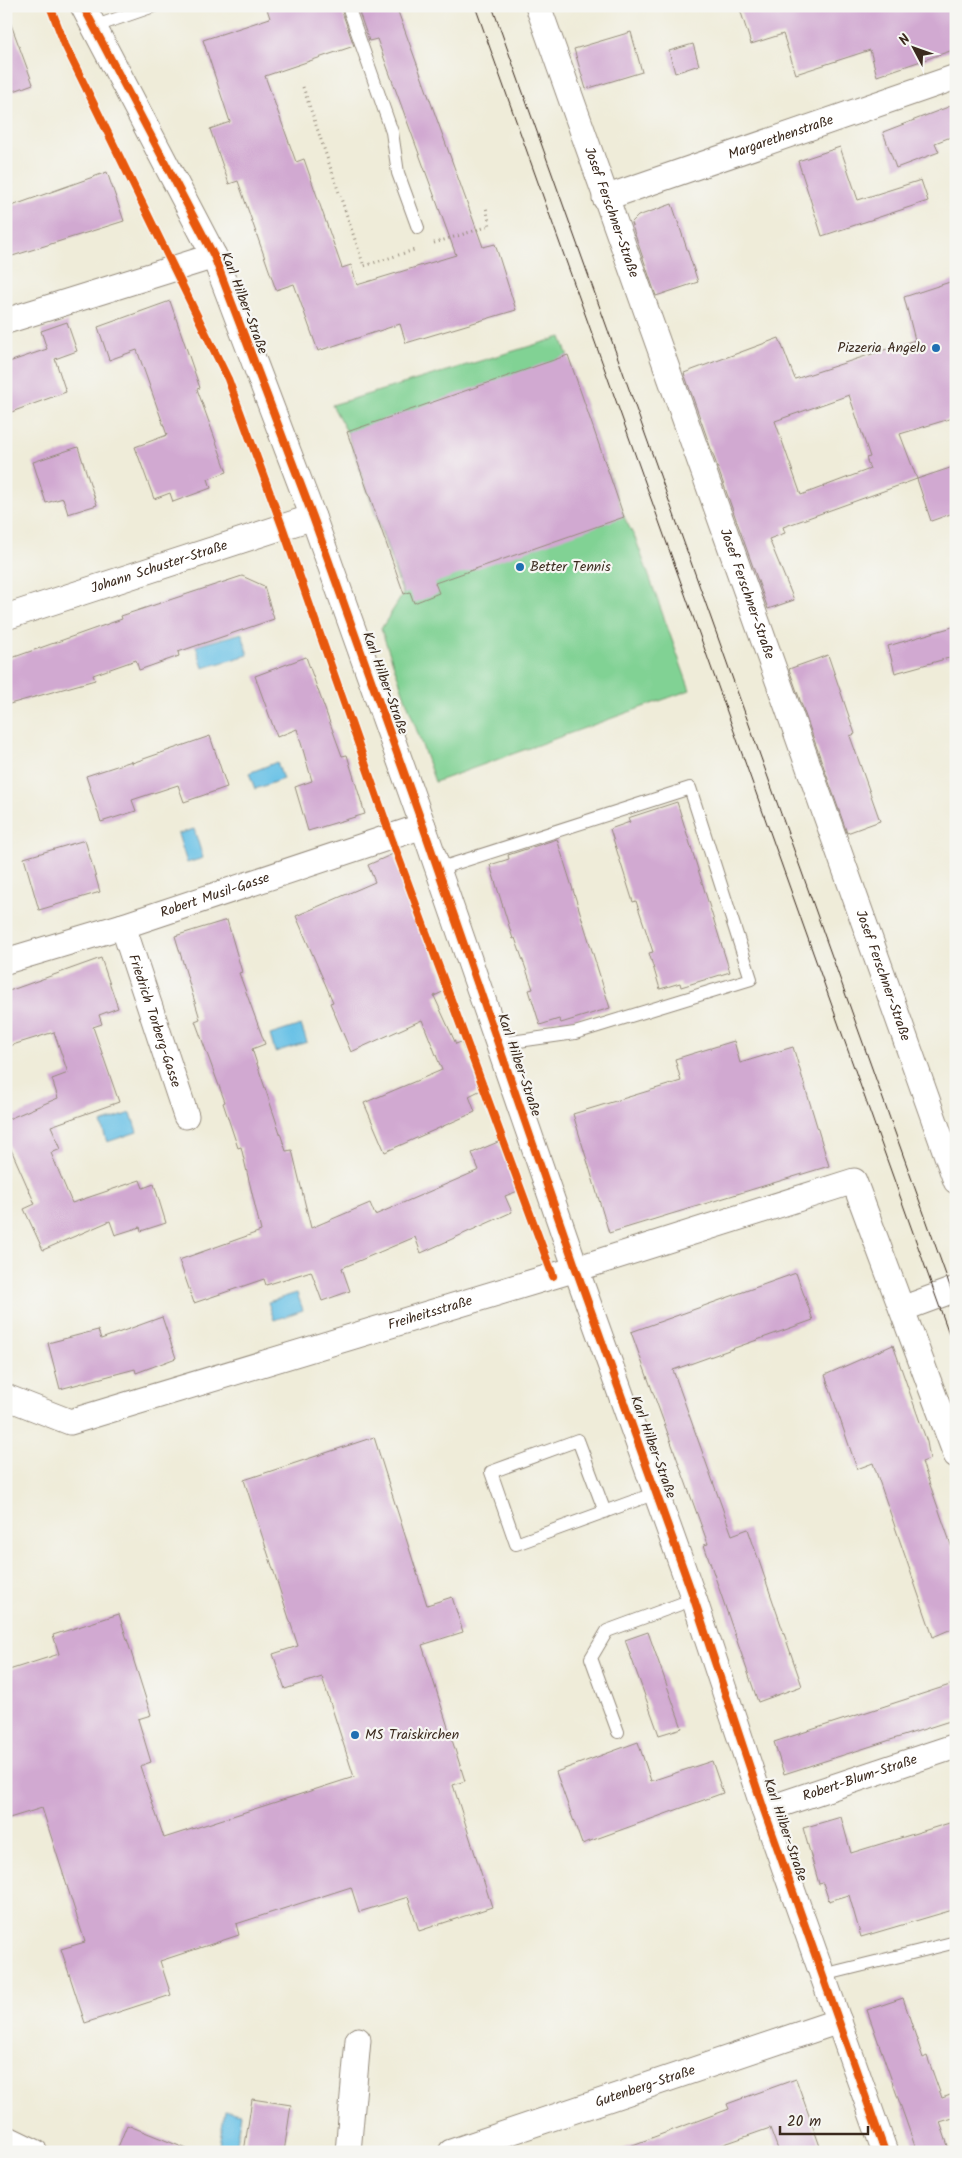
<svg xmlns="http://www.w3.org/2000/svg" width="962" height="2158" font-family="Kalam,sans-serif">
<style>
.green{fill:#81d294;stroke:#5e7e59}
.water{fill:#68c1e6;stroke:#527682}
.building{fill:#d1a9d1;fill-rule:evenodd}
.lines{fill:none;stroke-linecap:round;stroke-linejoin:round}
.lane-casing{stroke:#958b7c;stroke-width:14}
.street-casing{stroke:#958b7c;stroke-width:27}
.path{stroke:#958b7c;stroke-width:3;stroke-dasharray:1 4;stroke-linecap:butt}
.lane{stroke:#fff;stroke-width:12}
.street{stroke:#fff;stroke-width:25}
.tram{stroke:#3b2a1e;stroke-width:1}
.cycleway-casing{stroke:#f6f6f2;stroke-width:11}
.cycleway{stroke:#e8590c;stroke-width:8}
.poi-dot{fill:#1f6fb2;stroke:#f6f6f2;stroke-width:2}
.labels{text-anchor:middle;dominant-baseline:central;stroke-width:4.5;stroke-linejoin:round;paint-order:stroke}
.street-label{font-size:14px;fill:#3b2a1e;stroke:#f6f6f2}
.poi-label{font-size:14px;fill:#3b2a1e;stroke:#f6f6f2;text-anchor:start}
</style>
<rect width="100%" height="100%" fill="#f6f6f2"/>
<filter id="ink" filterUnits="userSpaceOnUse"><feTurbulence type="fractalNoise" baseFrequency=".02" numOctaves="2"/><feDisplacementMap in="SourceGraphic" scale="10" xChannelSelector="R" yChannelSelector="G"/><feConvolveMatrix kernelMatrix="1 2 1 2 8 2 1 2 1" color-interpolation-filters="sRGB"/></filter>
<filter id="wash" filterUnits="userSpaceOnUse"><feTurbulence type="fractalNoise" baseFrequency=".0096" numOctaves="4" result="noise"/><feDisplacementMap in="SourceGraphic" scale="20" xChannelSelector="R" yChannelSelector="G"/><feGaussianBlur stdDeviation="1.12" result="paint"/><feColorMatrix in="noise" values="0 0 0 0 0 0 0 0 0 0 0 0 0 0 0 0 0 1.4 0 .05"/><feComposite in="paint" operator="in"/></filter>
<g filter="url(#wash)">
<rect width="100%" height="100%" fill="#efecd9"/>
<!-- green -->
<path class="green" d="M561,337l63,180 12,23 54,150 -255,92 -54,-153 22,-35 -56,-162 -15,-27z"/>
<!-- water -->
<path class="water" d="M242,633l6,22 -45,13 -7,-22z
M277,762l6,17 -28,10 -6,-16z
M194,829l9,29 -16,5 -9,-29z
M301,1025l6,17 -32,10 -5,-17z
M131,1113l6,19 -30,10 -6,-19z
M297,1293l6,17 -29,10 -6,-18z
M225,2111l16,3 -6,34 -16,-3z"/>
<g id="blocks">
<!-- building -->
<path class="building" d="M266,6h74l14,40 -89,30 31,86 8,-3 38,109 9,-3 6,20 99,-30 -79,-216 -8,2 -12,-35h39l87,241 12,-3 21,66 -110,33 -6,-19 -82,27 -24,-67 -18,6 -38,-109 -9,3 -19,-55 20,-7 -27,-82 67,-22z
M739,6h217v43l-79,27 -7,-26 -74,24 -13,-40 -32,10z
M9,19l24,65 -27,10v-74z
M631,32l11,40 -56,17 -12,-40z
M693,44l6,21 -24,8 -6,-22z
M956,104v31l-21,8 4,9 -43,16 -13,-36z
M840,147l18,53 63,-20 7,21 -106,35 -24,-75z
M107,172l17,49 -118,37v-50z
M672,204l26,78 -42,14 -25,-73 7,-7z
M956,280v137l-56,17 17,45 -134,48 2,6 -16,6 25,61 -26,9 -84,-236 95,-35 16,41 120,-39 -11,-43zM849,395l21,62 -4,1 4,11 -69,26 -26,-74z
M170,301l30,87 -3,1 30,83 -19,7 3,9 -38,14 -3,-9 -16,6 -19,-52 32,-12 -30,-85 -28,10 -11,-33z
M67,322l10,29 -22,8 11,33 -60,22v-51l41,-14 -6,-18z
M568,355l56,162 -189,66 4,10 -25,10 -4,-11 -6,2 -57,-162z
M78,447l19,58 -29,9 -5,-16 -17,5 -13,-41z
M956,466v46l-25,9 -14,-42z
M242,576l22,10 10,33 -96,33 1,4 -40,14 -3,-10 -43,15 2,5 -89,25v-45l116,-41 -1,-3z
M956,626v30l-61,17 -7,-27z
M828,655l27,79 -5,2 30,85 -33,12 -58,-164z
M306,657l36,99 5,-1 18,59 -57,17 -13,-44 17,-6 -15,-52 -20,8 -22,-61z
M210,736l17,51 -43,15 -6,-17 -46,15 4,11 -35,11 -15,-46 46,-15v2z
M677,802l53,170 -49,15 -1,-4 -20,6 -11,-36 4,-1 -17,-51 -3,1 -23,-73 20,-7 -2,-4z
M557,839l53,169 -49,15 -2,-4 -19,6 -11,-35 4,-1 -18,-51 -2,1 -23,-74 19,-6 -1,-4z
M85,840l15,52 -61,18 -15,-52z
M393,854l54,136 -13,6 22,48 5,-2 20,48 -12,6 6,16 -90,40 -21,-49 78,-33 -20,-50 -71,32 -21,-49 3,-1 -37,-86 79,-34 -7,-17z
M227,920l15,52 -3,1 26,71 -13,5 34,102 6,-1 19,78 59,-25 5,12 104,-45 -7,-17 26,-11 20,49 -13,5 7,16 -91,41 -6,-16 -73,31 8,23 -28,10 -11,-30 -45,14 -2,-6 -70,24 -15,-43 82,-29 -20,-84 -3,1 -15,-45 2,-1 -30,-81 5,-2 -25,-83z
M101,958l17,50 -19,7 3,9 -9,3 26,75 -68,24 10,23 -10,4 21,50 68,-23 3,8 11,-4 12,39 -25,8 -1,-4 -25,8 -5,-14 -67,29 -19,-41 11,-5 -29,-66v-18l52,-22 -6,-19 16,-6 -14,-41 -48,15v-55z
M734,1041l6,22 53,-16 36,119 -220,67 -36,-119 108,-33 -6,-22z
M796,1273l17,47 -140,50 59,165 16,-6 54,157 -44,16 -54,-157 4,-1 -77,-212z
M162,1317l14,41 -40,15 -1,-4 -75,20 -12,-46 50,-13 3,9z
M893,1345l34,97 3,17 -8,3 34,97v68l-23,10 -60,-174 -16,6 -32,-94z
M374,1437l53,168 25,-8 11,35 -41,13 43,136 -12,4 39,122 -73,24 -11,-34 -49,15 -8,-25 -115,37 3,11 -79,26 11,34 -86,28 -24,-74 24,-7 -43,-134 -36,11v-148l53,-17 -6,-19 66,-21 32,101 -13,4 13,43 -11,4 24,72 190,-61 -32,-100 -37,12 -12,-35 25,-8 -54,-166z
M648,1632l34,96 -23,7 -34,-95z
M956,1683v36l-172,55 -10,-32z
M638,1742l13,39 61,-20 11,32 -141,51 -26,-72z
M841,1817l10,36 105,-32v88l-95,28 -12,-42 -20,6 -6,-18 -4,1 -16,-56z
M903,1998l20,60 4,-2 15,42 14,-5v24l-16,5 10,30h-33l-50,-142z
M796,2079l26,73h-43l-9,-24 -68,24h-80v-3l107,-40 -2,-5z
M252,2099l39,6 -7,47h-40z
M127,2125l65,26 -1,1h-75z"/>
</g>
</g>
<g filter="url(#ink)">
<use href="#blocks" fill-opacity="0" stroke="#958b7c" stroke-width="1"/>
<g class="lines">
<!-- lane casing -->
<g class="lane-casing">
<path id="lane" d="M348,6l44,126 6,41 20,55
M93,27l61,-21
M438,869l252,-81 61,191 -176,54 -77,11
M605,1512l-27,-72 -87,32 25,72 140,-51
M618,1732l-27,-74 16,-27 87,-32
M823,1975l133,-33"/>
</g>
<!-- street casing -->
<g class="street-casing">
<g id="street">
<path d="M83,6l131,250 99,261 110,309 153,443 118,330 70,211 121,342"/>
<path id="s1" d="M538,6l418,1175"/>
<path id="s2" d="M605,198l351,-121"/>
<path d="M6,321l208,-65"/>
<path id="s3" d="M6,617l307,-100"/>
<path id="s4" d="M123,926l63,190"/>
<path id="s5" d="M6,961l117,-35 300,-100"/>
<path d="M902,1309l54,-20"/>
<path id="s6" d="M6,1397l64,25 506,-153 278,-88 102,274"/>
<path id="s7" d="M764,1810l192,-64"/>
<path d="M6,2138l29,14"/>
<path d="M348,2152l10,-112"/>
<path id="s8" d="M451,2152l388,-131"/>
</g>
</g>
<!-- path -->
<path class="path" d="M303,87l61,179 50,-16
M434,243l56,-17 -4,-19"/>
<!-- lane -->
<use href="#lane" class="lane"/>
<!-- street -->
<use href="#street" class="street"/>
<!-- tram -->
<path class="tram" d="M475,6l481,1347
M492,6l464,1297"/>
<!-- cycleway casing -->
<g class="cycleway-casing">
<path id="cycleway" d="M50,6l15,39 163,334 54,147 109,311 162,439
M83,6l131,250 99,261 110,309 153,443 118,330 70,211 121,342"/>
</g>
<!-- cycleway -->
<use href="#cycleway" class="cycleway"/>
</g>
</g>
<!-- markers -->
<g class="poi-dot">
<circle cx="936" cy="348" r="5"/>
<circle cx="520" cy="567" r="5"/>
<circle cx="355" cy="1735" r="5"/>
</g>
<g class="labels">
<!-- street labels -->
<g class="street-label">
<text stroke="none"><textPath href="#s2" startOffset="186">Margarethenstraße</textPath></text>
<text stroke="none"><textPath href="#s1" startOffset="219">Josef Ferschner-Straße</textPath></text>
<text transform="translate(244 303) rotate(69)">Karl Hilber-Straße</text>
<text stroke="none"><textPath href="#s3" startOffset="161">Johann Schuster-Straße</textPath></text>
<text stroke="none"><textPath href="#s1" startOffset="624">Josef Ferschner-Straße</textPath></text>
<text transform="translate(385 683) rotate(70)">Karl Hilber-Straße</text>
<text stroke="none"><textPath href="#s5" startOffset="219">Robert Musil-Gasse</textPath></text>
<text stroke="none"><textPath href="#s1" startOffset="1029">Josef Ferschner-Straße</textPath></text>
<text stroke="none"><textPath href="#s4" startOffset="100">Friedrich Torberg-Gasse</textPath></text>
<text transform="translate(519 1065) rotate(71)">Karl Hilber-Straße</text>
<text stroke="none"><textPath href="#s6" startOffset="445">Freiheitsstraße</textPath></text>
<text transform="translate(653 1447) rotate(70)">Karl Hilber-Straße</text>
<text stroke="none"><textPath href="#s7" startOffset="101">Robert-Blum-Straße</textPath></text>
<text transform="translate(785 1830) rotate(71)">Karl Hilber-Straße</text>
<text stroke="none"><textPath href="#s8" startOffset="205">Gutenberg-Straße</textPath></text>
</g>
<!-- poi labels -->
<g class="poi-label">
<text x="926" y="348" text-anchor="end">Pizzeria Angelo</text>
<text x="530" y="567">Better Tennis</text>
<text x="365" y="1735">MS Traiskirchen</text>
</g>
</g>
<!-- margin -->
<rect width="962" height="2158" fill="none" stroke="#f6f6f2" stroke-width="25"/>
<!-- north arrow -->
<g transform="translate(914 48) rotate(311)" stroke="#f6f6f2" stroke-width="4" paint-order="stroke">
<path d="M0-4L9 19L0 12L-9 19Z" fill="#3b2a1e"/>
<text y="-8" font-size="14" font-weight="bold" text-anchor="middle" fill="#3b2a1e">N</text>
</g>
<!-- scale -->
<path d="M780 2126v8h88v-8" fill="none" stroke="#3b2a1e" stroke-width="2.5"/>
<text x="787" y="2126" font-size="15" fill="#3b2a1e" stroke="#f6f6f2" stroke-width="4" paint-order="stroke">20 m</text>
</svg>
